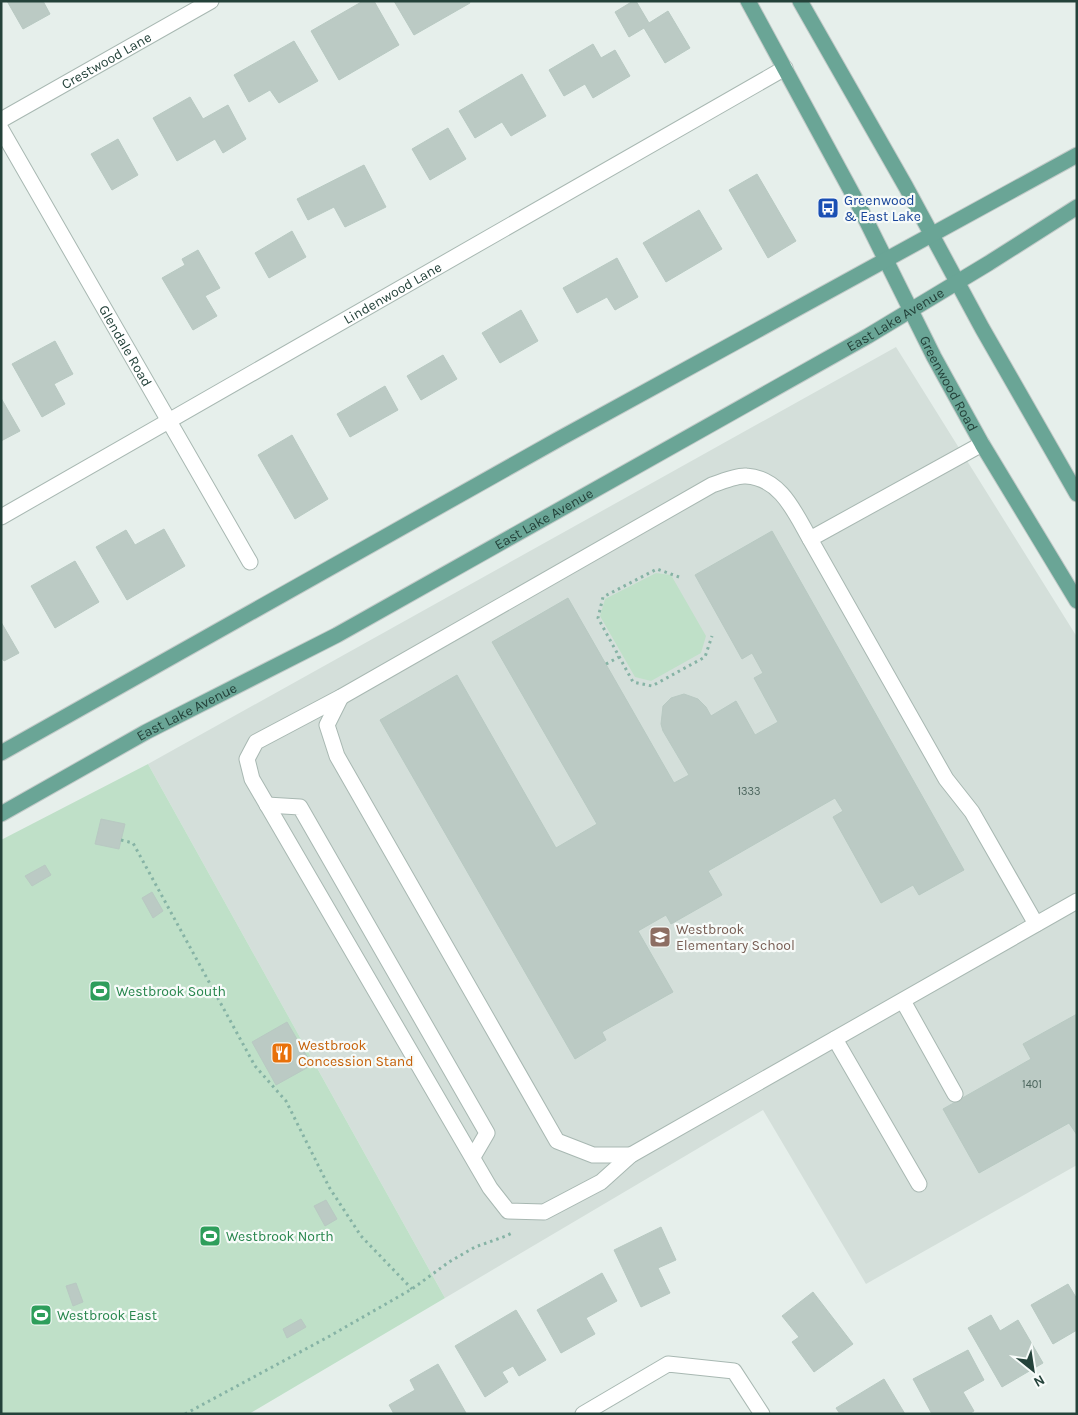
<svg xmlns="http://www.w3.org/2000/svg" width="1078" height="1415" font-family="Karla,sans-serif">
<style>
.built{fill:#d4dfda}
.green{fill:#bfe0c8}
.building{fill:#bbcac4;stroke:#b8c9c2}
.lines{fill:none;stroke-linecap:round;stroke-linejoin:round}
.minor-casing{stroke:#a8b8b2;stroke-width:17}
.major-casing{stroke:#c2cac8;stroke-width:17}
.path{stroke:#86b3a5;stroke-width:3;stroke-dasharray:2.5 4;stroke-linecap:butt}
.minor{stroke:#fff;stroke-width:15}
.major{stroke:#6aa596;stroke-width:15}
.labels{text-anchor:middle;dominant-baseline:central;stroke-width:4.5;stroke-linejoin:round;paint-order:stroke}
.number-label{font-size:11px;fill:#4a645c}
.street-label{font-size:14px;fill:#24423a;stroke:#f7fbf9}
.transit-label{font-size:14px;fill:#164399;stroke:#f7fbf9;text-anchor:start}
.education-label{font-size:14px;fill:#785e54;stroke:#f7fbf9;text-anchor:start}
.leisure-label{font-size:14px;fill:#27864d;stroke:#f7fbf9;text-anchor:start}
.food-label{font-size:14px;fill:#c56008;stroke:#f7fbf9;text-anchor:start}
</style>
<rect width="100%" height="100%" fill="#e6efeb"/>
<!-- built -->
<path class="built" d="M896,347l181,290v528l-211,119 -103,-174 -318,188 -297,-534z"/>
<!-- green -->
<path class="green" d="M656,573l15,2 35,61 -5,17 -50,28 -16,-4 -35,-61 5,-17z
M148,764l297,534 -196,116h-248v-574z"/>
<!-- building -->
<path class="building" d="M7,1h36l7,13 -27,15z
M363,1h11l25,44 -60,35 -28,-49z
M394,1h75l1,2 -56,32z
M633,1h3l13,22 19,-12 22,37 -25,15 -21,-35 -15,9 -14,-25z
M294,41l24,40 -39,22 -9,-13 -21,12 -15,-27z
M593,44l8,14 14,-8 15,26 -37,22 -8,-14 -21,12 -15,-26z
M522,74l24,42 -35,20 -9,-14 -27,16 -16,-27z
M190,97l13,22 25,-14 18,34 -23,14 -8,-14 -38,22 -24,-43z
M448,128l18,31 -36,21 -18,-31z
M118,139l20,36 -26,15 -21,-36z
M364,165l22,42 -41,20 -11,-20 -26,13 -11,-21z
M757,174l39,67 -28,17 -39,-68z
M699,210l23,39 -56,33 -23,-39z
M292,231l14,26 -37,21 -14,-25z
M198,250l22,38 -15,8 12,20 -24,14 -31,-52 23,-13 -3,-6z
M617,258l21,39 -23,13 -8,-13 -30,16 -14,-25z
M521,310l17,31 -38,22 -18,-30z
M55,341l18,33 -19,10 11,20 -23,13 -30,-53z
M443,355l14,24 -36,21 -14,-24z
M385,386l13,24 -48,27 -13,-23z
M1,398l19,33 -19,10z
M292,435l36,64 -33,20 -37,-64z
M164,529l21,37 -58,34 -31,-53 30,-17 9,15z
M772,531l192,339 -45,25 -6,-10 -32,18 -48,-86 10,-6 -8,-13 -127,73 14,24 -51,29 -5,-9 -28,16 35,61 -71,40 4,8 -31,19 -195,-339 77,-45 99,173 41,-24 -105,-182 76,-44 106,185 15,-8 -26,-44 -2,-7 2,-18 8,-8 13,-4 14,5 8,8 5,9 25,-15 19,34 23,-13 -24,-44 9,-5 -11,-20 -10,6 -47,-84z
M75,561l24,41 -44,26 -24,-42z
M1,622l18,31 -15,8 -3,-4z
M101,819l24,5 -6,25 -24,-5z
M45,865l6,10 -19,11 -7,-10z
M152,892l11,19 -10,7 -11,-20z
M1077,1014v121l-8,-12 -90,50 -36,-64 88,-50 -8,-15z
M287,1022l25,43 -36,20 -24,-43z
M326,1200l11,19 -12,7 -11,-20z
M661,1227l15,33 -18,8 12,25 -29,14 -27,-57z
M602,1273l15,28 -31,17 9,16 -34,19 -24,-43z
M76,1283l7,19 -10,4 -7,-20z
M1068,1284l9,15v31l-24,14 -22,-39z
M813,1292l40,52 -39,28 -22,-30 7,-5 -17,-21z
M516,1310l30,50 -27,16 -6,-10 -11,6 6,10 -23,15 -30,-51z
M991,1315l9,16 18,-11 25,43 -41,24 -34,-59z
M301,1319l5,8 -19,11 -4,-9z
M968,1350l16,30 -21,12 11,19 -5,3h-37l-19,-35z
M438,1364l28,49 -72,1 -5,-9 26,-15 -5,-10z
M884,1379l21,35h-65l-4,-6z"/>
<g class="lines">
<!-- minor casing -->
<g class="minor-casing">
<g id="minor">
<path id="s1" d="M1,120l210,-119"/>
<path id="s2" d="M1,129l249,433"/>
<path d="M982,444l-172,95 136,240 26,33 64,112"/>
<path id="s3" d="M1,517l784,-449"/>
<path d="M810,539c-15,-26 -29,-61 -64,-63 -8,-1 -26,6 -34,9l-371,212 -85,45 -9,17 5,20 238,409 18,23 36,1 57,-30 30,-27 446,-254"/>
<path d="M341,697l-14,28 10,31 220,385 36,14h38"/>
<path d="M267,805l33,2 187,326 -14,24"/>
<path d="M903,1001l52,93"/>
<path d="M835,1039l84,145"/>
<path d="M583,1414l85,-50 66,7 28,43"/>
</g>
</g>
<!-- major casing -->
<g class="major-casing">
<g id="major">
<path id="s4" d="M748,1l109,201 77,155 48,87 95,157"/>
<path d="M800,1l106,186 76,141 95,166"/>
<path d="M1,753l558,-314 518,-284"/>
<path id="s5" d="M1,814l145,-82 191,-97 531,-299 121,-73 88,-56"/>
</g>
</g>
<!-- path -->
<path class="path" d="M679,577l-22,-8 -54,28 -5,21 35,64 19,4 53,-29 7,-21
M606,664l13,-7
M121,840l12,3 122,223 31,35 43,86 32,49 51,53
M185,1414l143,-77 84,-48 37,-27 26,-15 31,-11 8,-4"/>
<!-- minor -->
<use href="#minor" class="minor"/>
<!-- major -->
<use href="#major" class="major"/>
</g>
<!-- icons -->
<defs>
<g id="bus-square" transform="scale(1.125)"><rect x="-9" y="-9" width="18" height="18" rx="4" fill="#1a4fb4" stroke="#f7fbf9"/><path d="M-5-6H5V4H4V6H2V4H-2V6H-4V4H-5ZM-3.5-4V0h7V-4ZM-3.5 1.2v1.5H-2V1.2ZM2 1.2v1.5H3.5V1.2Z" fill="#fff"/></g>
<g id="school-square" transform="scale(1.125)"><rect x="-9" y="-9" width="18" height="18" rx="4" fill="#8d6e63" stroke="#f7fbf9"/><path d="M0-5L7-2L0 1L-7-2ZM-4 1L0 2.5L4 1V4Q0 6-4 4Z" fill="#fff"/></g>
<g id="stadium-square" transform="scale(1.125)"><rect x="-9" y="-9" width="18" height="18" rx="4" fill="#2e9e5b" stroke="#f7fbf9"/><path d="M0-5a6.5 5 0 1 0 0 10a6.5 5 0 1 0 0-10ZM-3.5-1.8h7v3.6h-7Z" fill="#fff"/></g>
<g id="restaurant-square" transform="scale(1.125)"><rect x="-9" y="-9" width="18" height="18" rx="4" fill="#e8710a" stroke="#f7fbf9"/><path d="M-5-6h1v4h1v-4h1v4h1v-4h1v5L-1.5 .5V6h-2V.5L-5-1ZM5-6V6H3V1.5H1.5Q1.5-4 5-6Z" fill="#fff"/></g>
</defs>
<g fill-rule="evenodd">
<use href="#bus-square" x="828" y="208"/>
<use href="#school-square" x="660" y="937"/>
<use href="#stadium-square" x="100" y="991"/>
<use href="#restaurant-square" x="282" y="1053"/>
<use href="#stadium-square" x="210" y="1236"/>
<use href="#stadium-square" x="41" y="1315"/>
</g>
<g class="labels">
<!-- number labels -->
<g class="number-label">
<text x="749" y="791">1333</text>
<text x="1032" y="1084">1401</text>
</g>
<!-- street labels -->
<g class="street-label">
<text stroke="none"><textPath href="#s1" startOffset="121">Crestwood Lane</textPath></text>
<text stroke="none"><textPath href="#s3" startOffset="451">Lindenwood Lane</textPath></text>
<text stroke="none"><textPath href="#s5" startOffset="1022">East Lake Avenue</textPath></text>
<text stroke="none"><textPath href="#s2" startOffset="250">Glendale Road</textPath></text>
<text stroke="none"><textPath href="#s4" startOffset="432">Greenwood Road</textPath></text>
<text stroke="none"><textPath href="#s5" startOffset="618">East Lake Avenue</textPath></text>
<text stroke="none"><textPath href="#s5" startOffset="212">East Lake Avenue</textPath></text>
</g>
<!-- transit labels -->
<g class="transit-label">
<text x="844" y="200">Greenwood<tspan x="844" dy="16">&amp; East Lake</tspan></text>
</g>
<!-- education labels -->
<g class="education-label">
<text x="676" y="929">Westbrook<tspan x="676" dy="16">Elementary School</tspan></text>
</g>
<!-- leisure labels -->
<g class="leisure-label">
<text x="116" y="991">Westbrook South</text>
<text x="226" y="1236">Westbrook North</text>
<text x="57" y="1315">Westbrook East</text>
</g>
<!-- food labels -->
<g class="food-label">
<text x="298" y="1045">Westbrook<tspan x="298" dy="16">Concession Stand</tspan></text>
</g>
</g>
<!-- border -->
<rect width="1078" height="1415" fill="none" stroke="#24423a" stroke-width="5"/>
<!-- north arrow -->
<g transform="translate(1033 1370) rotate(150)" stroke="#f7fbf9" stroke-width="4" paint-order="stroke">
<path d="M0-4L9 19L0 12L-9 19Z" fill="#24423a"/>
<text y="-8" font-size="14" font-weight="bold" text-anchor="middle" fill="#24423a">N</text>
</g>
</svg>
